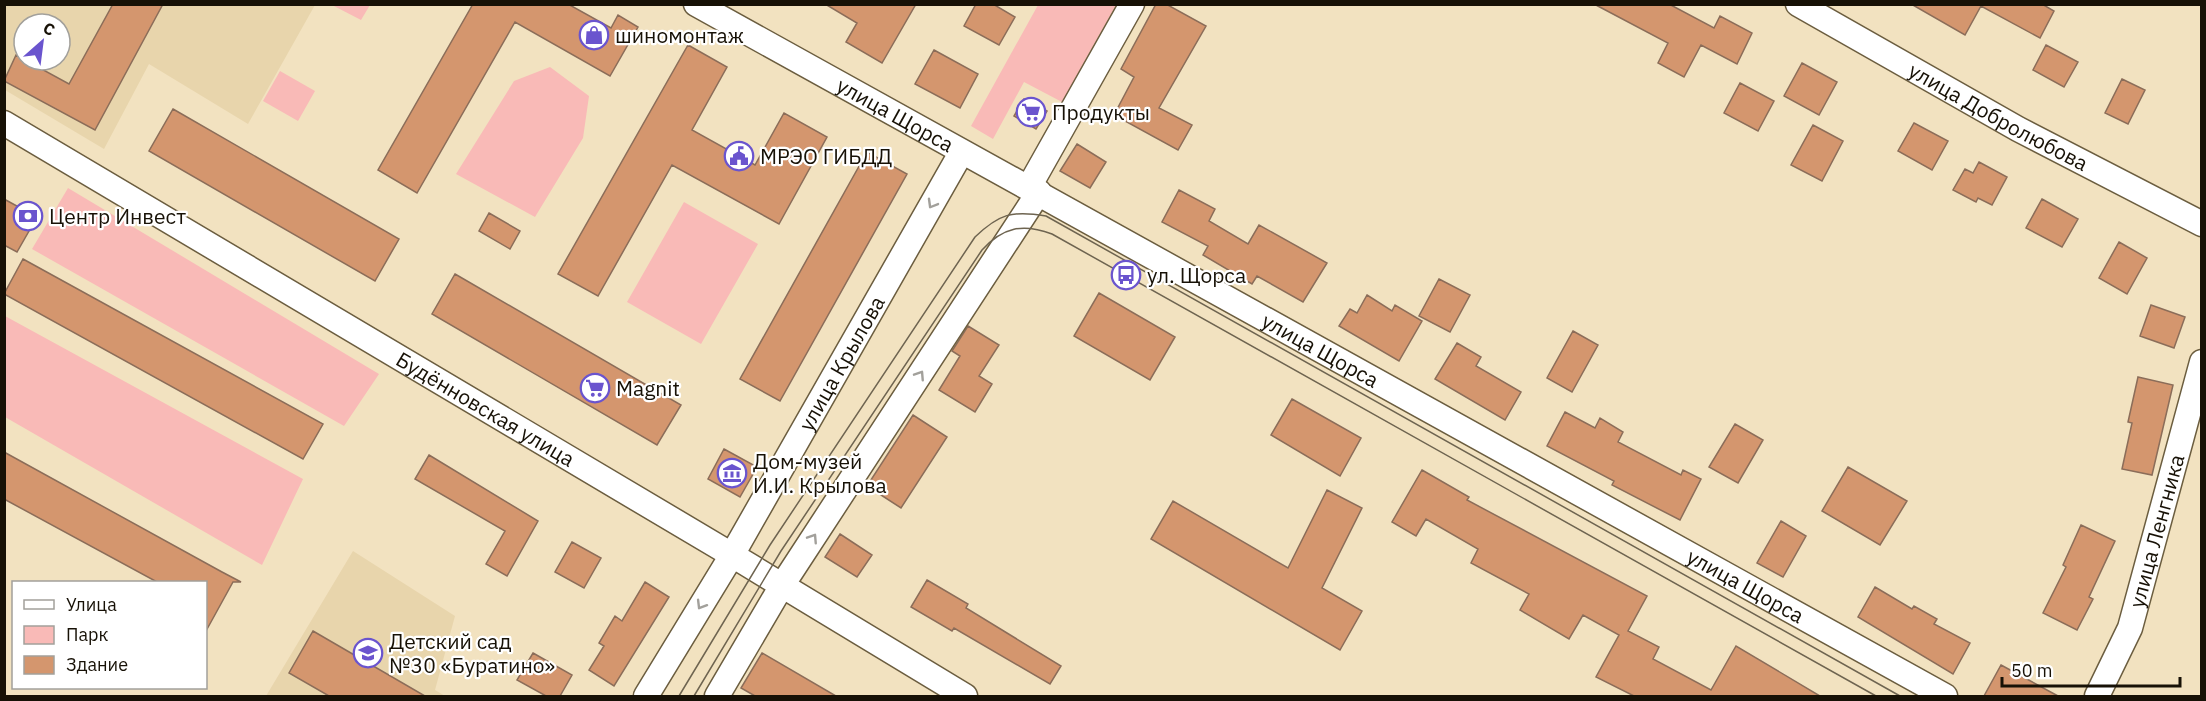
<svg xmlns="http://www.w3.org/2000/svg" width="2206" height="701" font-family="'IBM Plex Sans',sans-serif">
<style>
.built{fill:#e8d5ac;fill-rule:evenodd}
.green{fill:#f9bab7}
.building{fill:#d4966e;stroke:#8b6d59;stroke-width:1.5}
.lines{fill:none;stroke-linecap:round;stroke-linejoin:round}
.minor-casing{stroke:#6b5d3f;stroke-width:27}
.minor{stroke:#fff;stroke-width:24}
.tram{stroke:#6e6450;stroke-width:1.5}
.oneway{stroke:#a2a09b}
.labels{text-anchor:middle;dominant-baseline:central;stroke-width:4.5;stroke-linejoin:round;paint-order:stroke}
.poi-label{font-size:21px;fill:#171106;stroke:#fff;text-anchor:start}
.street-label{font-size:21px;fill:#171106;stroke:#fff}
</style>
<rect width="100%" height="100%" fill="#f2e2c0"/>
<!-- built -->
<path class="built" d="M5,5h310l-67,119 -99,-60 -45,85 -99,-59zM24,24h36v36h-36z
M353,551l102,65 -20,74 10,6h-179z"/>
<!-- green -->
<path class="green" d="M332,5h38l-9,15z
M1038,5h78l-54,97 -38,-20 -31,57 -22,-13z
M550,67l39,29 -6,42 -48,79 -79,-43 58,-93z
M280,71l35,20 -17,30 -35,-20z
M68,188l311,186 -35,52 -312,-177z
M684,202l74,42 -57,100 -74,-42z
M5,316l298,163 -41,86 -257,-148z"/>
<!-- building -->
<path class="building" d="M113,4h50l-68,126 -91,-49 12,-26 53,29z
M473,4h95l43,24 7,-13 20,12 -28,49 -95,-54 -98,171 -39,-23z
M825,4h91l-34,59 -36,-21 11,-19z
M976,4h17l22,13 -16,28 -35,-19z
M1156,4h10l40,22 -47,82 33,17 -14,25 -64,-35 20,-38 -13,-8z
M1594,4h75l45,24 6,-12 32,17 -15,31 -36,-19 -17,32 -26,-14 10,-20z
M1911,4h131l12,7 -14,27 -59,-32 -16,29z
M688,45l39,22 -35,63 63,35 29,-52 43,24 -48,87 -107,-59 -74,131 -40,-22z
M2046,45l32,17 -14,25 -31,-17z
M934,50l44,24 -18,34 -45,-24z
M1802,63l35,19 -18,33 -35,-19z
M2122,79l23,11 -17,34 -23,-11z
M1740,83l34,18 -16,30 -34,-18z
M1024,99l23,12 -11,18 -22,-13z
M173,109l226,130 -24,42 -226,-130z
M1914,123l34,18 -16,29 -34,-19z
M1813,125l30,16 -21,40 -31,-16z
M1077,144l29,18 -16,26 -30,-17z
M867,152l40,22 -127,227 -40,-22z
M1979,162l28,15 -15,28 -14,-7 -2,4 -23,-12 12,-21 8,4z
M1179,190l36,19 -6,12 39,23 11,-19 68,38 -24,39 -46,-26 -5,8 -49,-29 5,-9 -46,-24z
M4,199l33,18 -20,35 -13,-7z
M2042,199l36,20 -16,28 -36,-19z
M489,213l31,18 -10,18 -31,-18z
M2119,242l28,16 -20,36 -28,-16z
M23,259l300,165 -20,35 -299,-165z
M455,274l226,131 -24,40 -225,-131z
M1439,279l31,16 -20,37 -31,-16z
M1099,293l76,44 -25,43 -76,-44z
M1367,295l25,16 3,-6 27,16 -23,40 -60,-35 11,-17 7,4z
M2151,305l34,12 -11,31 -34,-12z
M968,326l31,19 -20,31 13,8 -17,28 -36,-22 21,-34 -8,-5z
M1573,331l25,14 -26,47 -25,-14z
M1457,343l24,14 -5,9 45,26 -16,28 -70,-41z
M2138,377l35,8 -21,90 -30,-6 10,-46 -4,-1z
M1292,399l69,39 -21,38 -69,-41z
M1565,412l30,16 5,-10 23,14 -5,10 63,33 2,-5 18,9 -21,41 -68,-35 2,-4 -67,-35z
M913,415l34,22 -46,71 -34,-22z
M1735,424l28,16 -25,43 -29,-16z
M724,449l33,18 -17,30 -32,-18z
M4,452l218,120 19,10h-8l-27,49v-49h-49l-153,-83z
M429,455l109,66 -31,55 -21,-12 19,-33 -90,-52z
M1848,467l59,34 -27,44 -58,-34z
M1422,470l47,27 -2,3 180,96 -19,35 31,16 -6,12 58,31 25,-44 84,50h-186l-38,-19 23,-42 -36,-20 -14,24 -49,-29 9,-16 -58,-31 7,-14 -52,-30 -10,17 -24,-14z
M1327,490l35,18 -40,80 40,23 -22,39 -189,-111 22,-38 115,67z
M1781,521l25,15 -23,41 -26,-14z
M2081,525l34,16 -26,56 4,2 -16,31 -34,-17 23,-46 -3,-2z
M840,534l32,21 -15,22 -32,-20z
M572,542l29,16 -17,30 -29,-16z
M927,580l41,24 -2,4 95,58 -11,18 -96,-56 -2,3 -41,-24z
M645,582l24,15 -55,89 -25,-16 15,-24 -5,-3 16,-27 7,5z
M1875,587l37,22 2,-3 23,13 -3,5 36,19 -17,31 -95,-57z
M313,631l112,65h-96l-40,-23z
M533,653l39,22 -12,21h-14l-29,-16z
M762,653l74,43h-81l-14,-8z
M2001,665l57,31h-74z"/>
<g class="lines">
<!-- minor casing -->
<g class="minor-casing">
<g id="minor">
<path id="s1" d="M696,4l1249,692"/>
<path id="s2" d="M1798,4l220,125 184,95"/>
<path id="s3" d="M4,123l728,432 233,141"/>
<path d="M1029,187l103,-183"/>
<path id="s4" d="M646,696l86,-141 229,-402"/>
<path d="M717,696l64,-109 258,-395"/>
<path id="s5" d="M2097,696l33,-68 72,-266"/>
</g>
</g>
<!-- minor -->
<use href="#minor" class="minor"/>
<!-- tram -->
<path class="tram" d="M679,696l91,-151 205,-308c24,-23 37,-27 71,-21l854,480
M694,696l87,-145 201,-301c21,-23 41,-27 70,-16l824,462"/>
</g>
<!-- one-way arrows -->
<defs><path id="oneway-chevron" d="M-2-3.5L2.5 0L-2 3.5" fill="none" stroke-width="1.6" stroke-linecap="round" stroke-linejoin="round" transform="scale(1.5)"/></defs>
<g class="oneway">
<use href="#oneway-chevron" transform="translate(932 204) rotate(120)"/>
<use href="#oneway-chevron" transform="translate(920 375) rotate(-57)"/>
<use href="#oneway-chevron" transform="translate(813 538) rotate(-57)"/>
<use href="#oneway-chevron" transform="translate(701 605) rotate(121)"/>
</g>
<!-- icons -->
<defs>
<g id="shop-ring" transform="scale(1.5)"><circle r="9.5" fill="#fff" stroke="#6a54ce" stroke-width="1.5"/><path d="M-5-2.5h2.3a2.7 3.5 0 0 1 5.4 0H5L5.5 6h-11ZM-1.5-2.5h3a1.5 2.3 0 0 0-3 0Z" fill="#6a54ce"/></g>
<g id="supermarket-ring" transform="scale(1.5)"><circle r="9.5" fill="#fff" stroke="#6a54ce" stroke-width="1.5"/><path d="M-6-5.5h2.5l.6 2H6L4.5 2H-2.5L-4.4-4H-6ZM-1.5 3.2a1.3 1.3 0 1 0 .1 0ZM3 3.2a1.3 1.3 0 1 0 .1 0Z" fill="#6a54ce"/></g>
<g id="civic-ring" transform="scale(1.5)"><circle r="9.5" fill="#fff" stroke="#6a54ce" stroke-width="1.5"/><path d="M-.6-6.5H3V-4.5H.6V-3L4-1V1h2V6H-6V1h2V-1L-.6-3ZM-1.2 2.5V6h2.4V2.5Z" fill="#6a54ce"/></g>
<g id="bank-ring" transform="scale(1.5)"><circle r="9.5" fill="#fff" stroke="#6a54ce" stroke-width="1.5"/><path d="M-6-4H6V4H-6ZM0-2.3a2.3 2.3 0 1 0 0 4.6a2.3 2.3 0 1 0 0-4.6Z" fill="#6a54ce"/></g>
<g id="bus-ring" transform="scale(1.5)"><circle r="9.5" fill="#fff" stroke="#6a54ce" stroke-width="1.5"/><path d="M-5-6H5V4H4V6H2V4H-2V6H-4V4H-5ZM-3.5-4V0h7V-4ZM-3.5 1.2v1.5H-2V1.2ZM2 1.2v1.5H3.5V1.2Z" fill="#6a54ce"/></g>
<g id="museum-ring" transform="scale(1.5)"><circle r="9.5" fill="#fff" stroke="#6a54ce" stroke-width="1.5"/><path d="M0-6L6-3V-2H-6V-3ZM-5-1h2V3h-2ZM-1-1h2V3h-2ZM3-1h2V3H3ZM-6 4H6V6H-6Z" fill="#6a54ce"/></g>
<g id="school-ring" transform="scale(1.5)"><circle r="9.5" fill="#fff" stroke="#6a54ce" stroke-width="1.5"/><path d="M0-5L7-2L0 1L-7-2ZM-4 1L0 2.5L4 1V4Q0 6-4 4Z" fill="#6a54ce"/></g>
</defs>
<g fill-rule="evenodd">
<use href="#shop-ring" x="594" y="35"/>
<use href="#supermarket-ring" x="1031" y="112"/>
<use href="#civic-ring" x="739" y="156"/>
<use href="#bank-ring" x="28" y="216"/>
<use href="#bus-ring" x="1126" y="275"/>
<use href="#supermarket-ring" x="595" y="388"/>
<use href="#museum-ring" x="732" y="473"/>
<use href="#school-ring" x="368" y="653"/>
</g>
<g class="labels">
<!-- poi labels -->
<g class="poi-label">
<text x="615" y="35">шиномонтаж</text>
<text x="1052" y="112">Продукты</text>
<text x="760" y="156">МРЭО ГИБДД</text>
<text x="49" y="216">Центр Инвест</text>
<text x="1147" y="275">ул. Щорса</text>
<text x="616" y="388">Magnit</text>
<text x="753" y="461">Дом-музей<tspan x="753" dy="24">И.И. Крылова</tspan></text>
<text x="389" y="641">Детский сад<tspan x="389" dy="24">№30 «Буратино»</tspan></text>
</g>
<!-- street labels -->
<g class="street-label">
<text stroke="none"><textPath href="#s1" startOffset="228">улица Щорса</textPath></text>
<text stroke="none"><textPath href="#s2" startOffset="230">улица Добролюбова</textPath></text>
<text stroke="none"><textPath href="#s1" startOffset="714">улица Щорса</textPath></text>
<text stroke="none"><textPath href="#s4" startOffset="386">улица Крылова</textPath></text>
<text stroke="none"><textPath href="#s3" startOffset="560">Будённовская улица</textPath></text>
<text stroke="none"><textPath href="#s5" startOffset="176">улица Ленгника</textPath></text>
<text stroke="none"><textPath href="#s1" startOffset="1200">улица Щорса</textPath></text>
</g>
</g>
<!-- border -->
<rect width="2206" height="701" fill="none" stroke="#171106" stroke-width="12"/>
<!-- legend -->
<rect x="12" y="581" width="195" height="108" fill="#ffffff" stroke="#a2a09b" stroke-width="1.5"/>
<rect x="24" y="600" width="30" height="9" fill="#ffffff" stroke="#a2a09b" stroke-width="1.5"/>
<text x="66" y="611" font-size="18" fill="#171106">Улица</text>
<rect x="24" y="626" width="30" height="18" fill="#f9bab7" stroke="#a2a09b" stroke-width="1.5"/>
<text x="66" y="641" font-size="18" fill="#171106">Парк</text>
<rect x="24" y="656" width="30" height="18" fill="#d4966e" stroke="#a2a09b" stroke-width="1.5"/>
<text x="66" y="671" font-size="18" fill="#171106">Здание</text>
<!-- north arrow -->
<g transform="translate(42 42) rotate(28)"><circle r="28" fill="#ffffff" stroke="#a2a09b" stroke-width="1.5"/>
<path d="M0-4.5L10 22L0 15L-10 22Z" fill="#6a54ce"/>
<text y="-9" font-size="16" font-weight="bold" text-anchor="middle" fill="#171106">С</text>
</g>
<!-- scale -->
<path d="M2002 677v9h178v-9" fill="none" stroke="#171106" stroke-width="3"/>
<text x="2011" y="677" font-size="18" fill="#171106" stroke="#ffffff" stroke-width="4.5" paint-order="stroke">50 m</text>
</svg>
